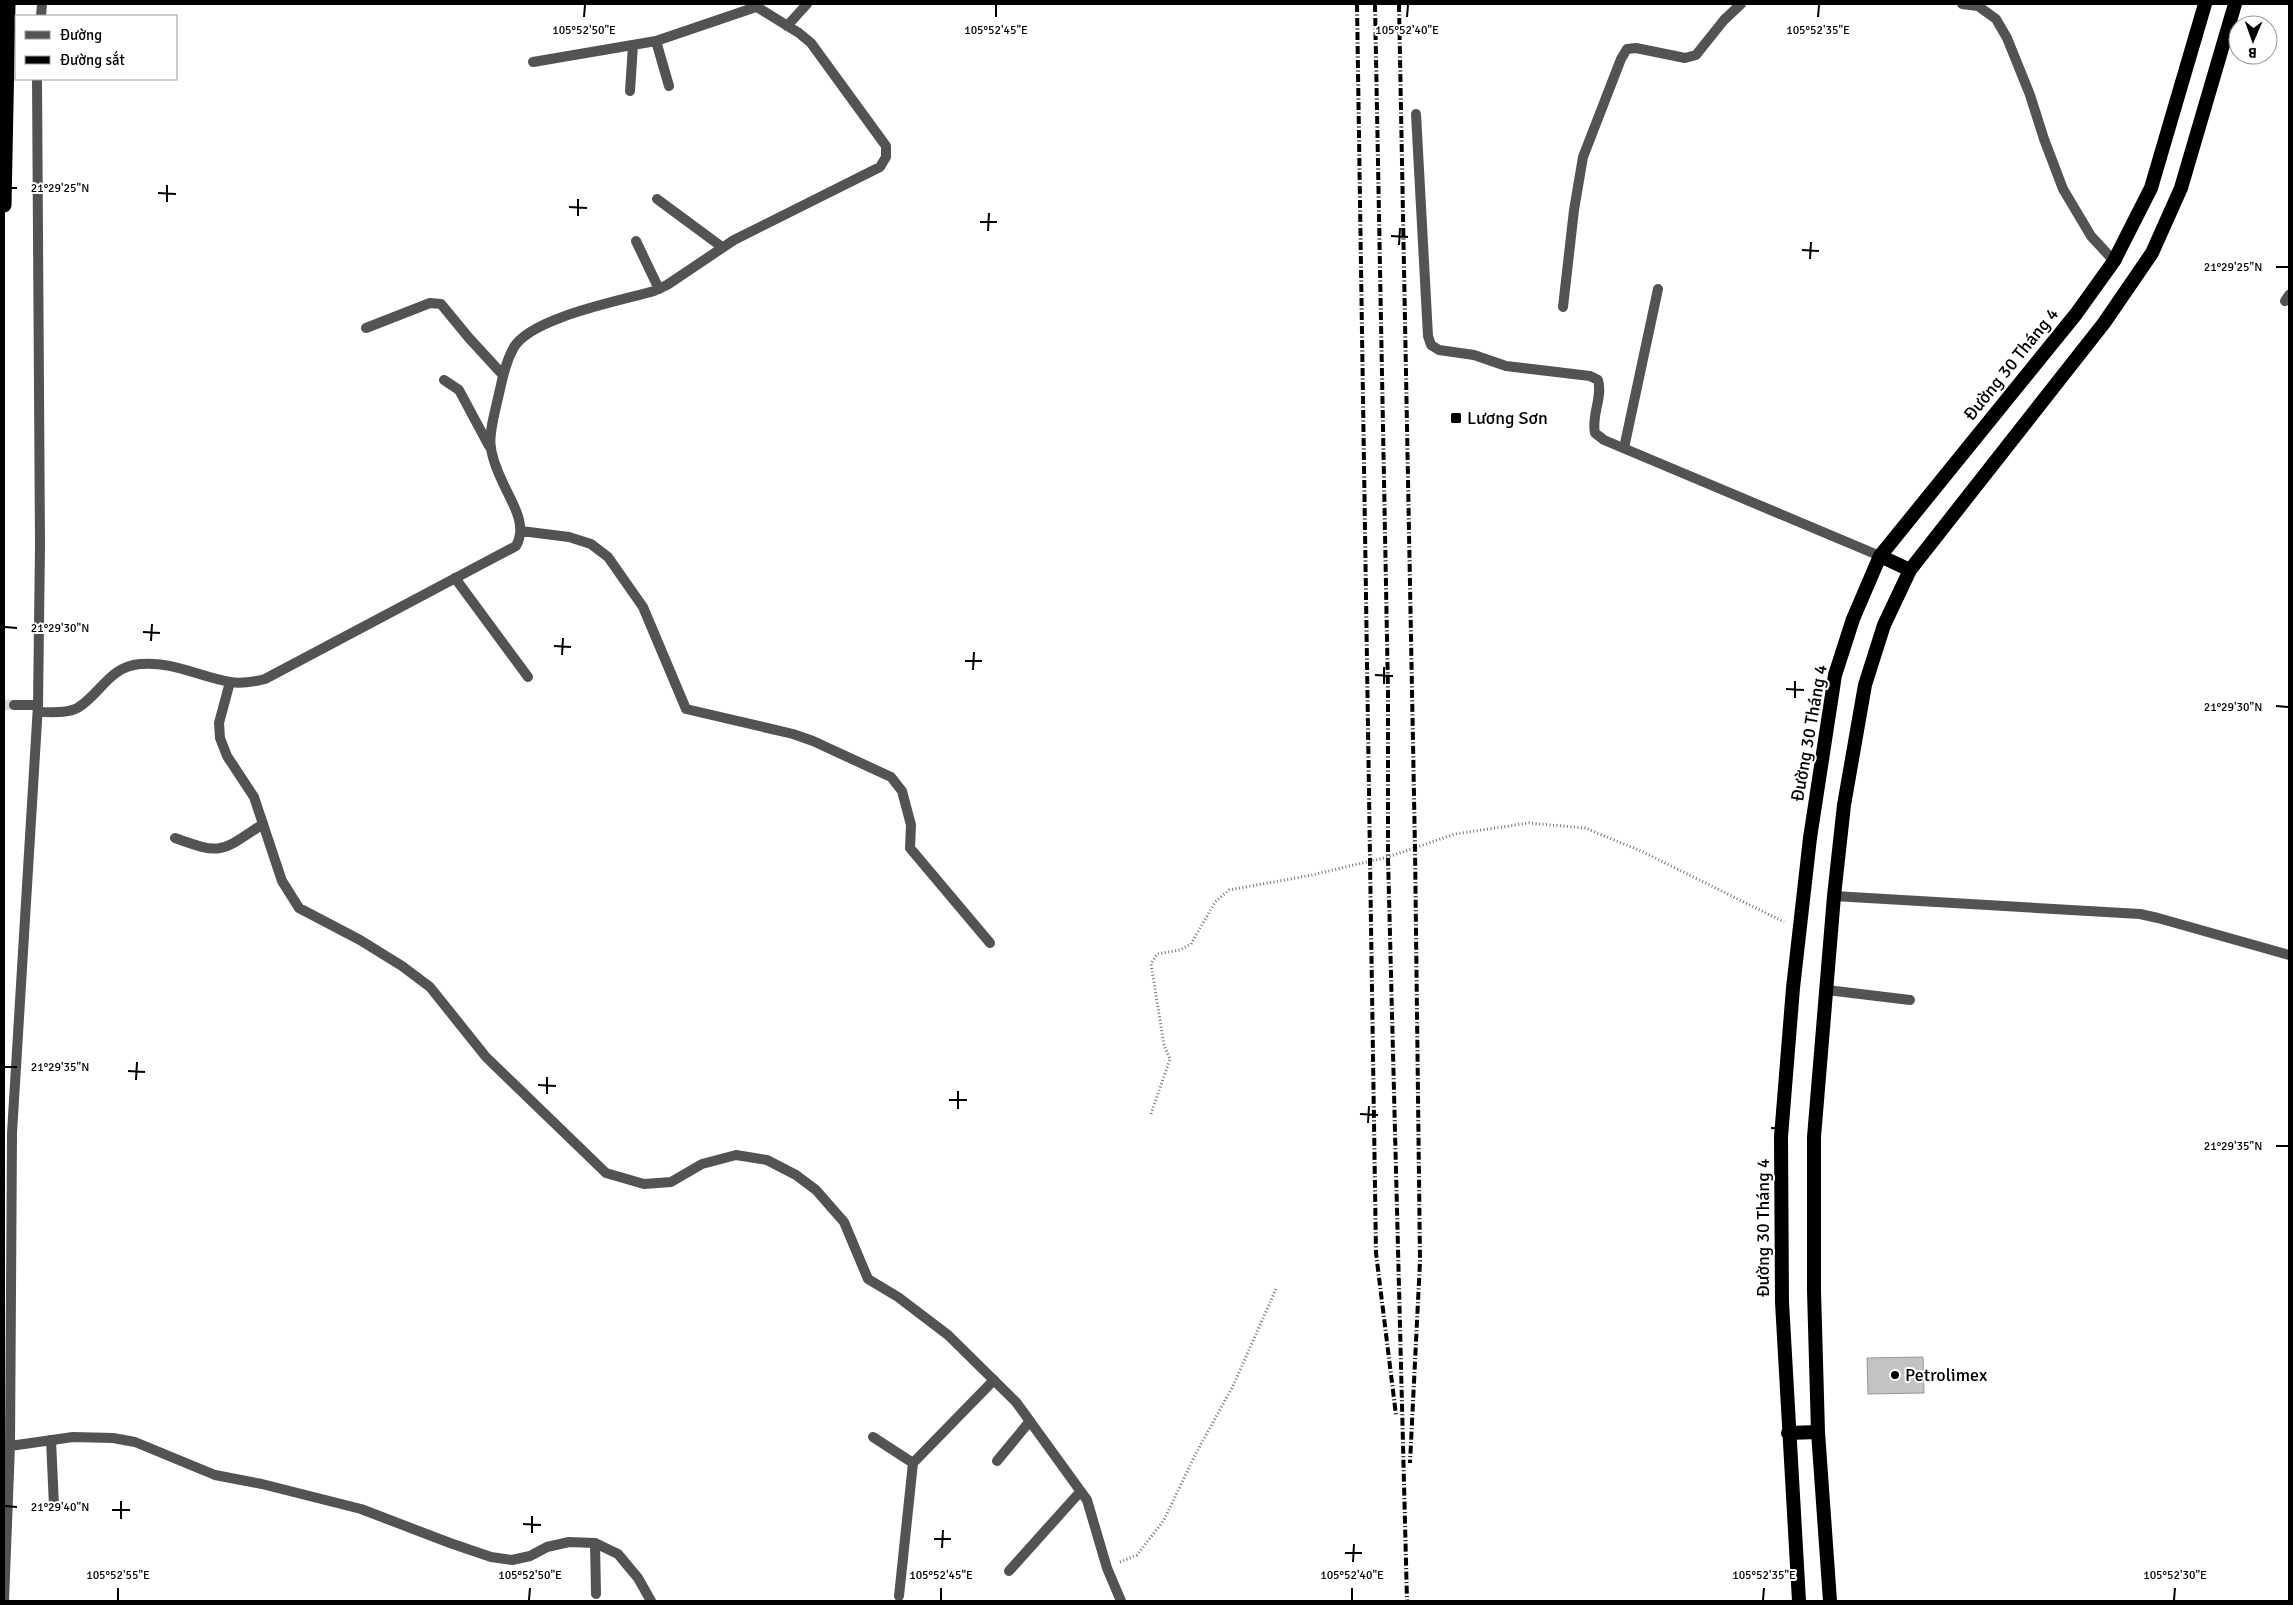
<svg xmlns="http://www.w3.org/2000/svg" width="2293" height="1605" font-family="Signika,sans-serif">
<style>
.building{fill:#c3c3c3;stroke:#979797}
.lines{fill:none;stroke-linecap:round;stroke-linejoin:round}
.minor-tunnel{stroke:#d9d9d9;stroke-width:10;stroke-dasharray:10 5;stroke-linecap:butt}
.path{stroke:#757575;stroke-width:3;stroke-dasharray:1 2.5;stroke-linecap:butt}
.service{stroke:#535353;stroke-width:10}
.minor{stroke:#535353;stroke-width:10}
.trunk{stroke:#000;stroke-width:14}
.motorway{stroke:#000;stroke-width:15}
.rail{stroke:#000;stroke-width:4;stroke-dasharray:8 2.5 1 2.5;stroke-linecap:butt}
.ticks{fill:none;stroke:#000;stroke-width:2}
.poi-dot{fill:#000;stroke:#fff;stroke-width:2}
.labels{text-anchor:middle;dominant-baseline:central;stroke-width:4;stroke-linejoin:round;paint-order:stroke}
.street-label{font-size:18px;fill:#000;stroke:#fff}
.poi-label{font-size:18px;fill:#000;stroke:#fff;text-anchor:start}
.ticks-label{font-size:12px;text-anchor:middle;fill:#000;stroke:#fff;stroke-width:4;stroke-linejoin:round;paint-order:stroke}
</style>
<rect width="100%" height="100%" fill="#fff"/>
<!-- building -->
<path class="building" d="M1923,1357l1,36 -56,1 -1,-36z"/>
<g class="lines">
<!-- minor-tunnel -->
<path class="minor-tunnel" d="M4,705h10"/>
<!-- path -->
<path class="path" d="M1151,1114l19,-55 -6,-14 -13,-81 6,-10 23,-4 11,-6 24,-42 14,-12 83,-15 76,-18 67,-23 74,-11 56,5 56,23 143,71
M1120,1562l17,-7 27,-35 31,-65 38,-69 43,-97"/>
<!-- service -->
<path class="service" d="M656,41l13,45
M533,62l123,-21 100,-34
M630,91l3,-46
M657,199l65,48
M636,241l23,48
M2285,301l4,-6
M366,328l64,-25 11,1 28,34 34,37
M444,380l15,10 30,56
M1624,448l34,-159
M455,578l73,99
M175,838c49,18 46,13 88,-14
M1827,990l83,10
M873,1437l40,26
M51,1440l3,66
M997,1461l33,-40
M595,1543l1,51
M1009,1571l71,-79
M899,1596l14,-133 81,-83"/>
<!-- minor -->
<path class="minor" d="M1962,4l16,2 18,13 11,19 23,57 14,44 19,50 28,47 23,25
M41,16l1,-12
M787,26l20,-22
M1416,114l12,222 3,9 8,5 35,5 32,11 84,10 8,4c5,18 -7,35 -3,53l9,7 276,116
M1563,307l11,-97 9,-53 38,-98 6,-10 9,-1 49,10 11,-3 28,-35 17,-16
M521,531l48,6 22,7 17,13 35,50 43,102 107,25 20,7 78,36 11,14 9,34 -1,23 80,95
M230,682l-11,41 1,15 7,18 27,41 28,84 17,27 61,32 42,26 28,21 56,70 120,116 38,11 27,-2 31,-18 34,-9 31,5 29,15 20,15 28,32 24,57 30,18 50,38 68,67 71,98 20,68 14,33
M14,705h24
M38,712c13,0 30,2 41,-5 23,-15 30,-40 61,-43 32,-3 60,13 90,18 12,2 23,0 35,-3l251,-133c12,-21 -4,-43 -13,-63 -18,-38 -14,-46 -5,-85 4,-17 7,-35 16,-51 19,-30 106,-46 140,-56l13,-6 67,-45 146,-73 6,-10v-11l-75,-103 -12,-10 -47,-29
M1834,896l306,18 18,4 131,37
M10,1446l63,-9 40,1 22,4 80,33 47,9 99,25 89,34 41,14 21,3 18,-4 17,-9 22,-5 26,1 23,11 20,24 13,23
M4,1601l6,-155 2,-313 26,-428 2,-160 -3,-466"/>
<!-- trunk -->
<path class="trunk" d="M1880,556l30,14
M1788,1433l30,-1
M1799,1601l-17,-299 -1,-165 12,-149 17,-150 25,-163 18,-56 27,-63 196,-242 38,-53 37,-73 54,-184
M1830,1601l-12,-169 -4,-141v-154l20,-241 10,-91 21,-120 19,-60 26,-55 194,-247 48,-70 29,-65 54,-184"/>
<!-- motorway -->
<path class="motorway" d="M4,205l4,-201"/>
<!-- rail -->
<path class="rail" d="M1357,4l19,1249 20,162
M1375,4l13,687v166l19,744
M1399,4l16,844 5,413 -10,202"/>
</g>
<!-- ticks -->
<path class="ticks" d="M584,17l1,-12M996,17v-12M1407,17l1,-12M1818,17l1,-12M5,188h12M158,193l18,1M167,202v-17M569,207l18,1M578,216v-17M980,222h17M988,231l1,-18M1391,236l17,1M1399,245l1,-17M1802,250l17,1M1810,259l1,-17M2276,267h12M5,627l12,1M143,632l17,1M151,641l1,-17M554,646l17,1M562,655l1,-17M965,661h17M973,670l1,-18M1375,675l18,1M1384,684v-17M1786,689l18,1M1795,698v-17M2276,706l12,1M5,1067h12M128,1071l17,1M136,1080l1,-18M538,1085l18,1M547,1094v-17M949,1100h18M958,1109v-18M1360,1114l18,1M1368,1123l1,-17M1771,1128l17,1M1779,1137l1,-17M2276,1146h12M5,1506l12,1M112,1510h18M121,1519v-18M523,1524l18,1M532,1533v-17M934,1539h17M942,1548l1,-18M1345,1553h17M1353,1562l1,-18M118,1600v-12M529,1600l1,-12M941,1600v-12M1352,1600v-12M1763,1600l1,-12M2174,1600l1,-12"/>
<!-- markers -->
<g class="poi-dot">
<rect x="1450" y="412" width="12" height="12" rx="2.5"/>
<circle cx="1895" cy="1375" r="5"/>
</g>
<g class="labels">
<!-- street labels -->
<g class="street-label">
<text transform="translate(2011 364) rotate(-51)">Đường 30 Tháng 4</text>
<text transform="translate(1809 733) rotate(-80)">Đường 30 Tháng 4</text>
<text transform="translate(1763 1228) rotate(-90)">Đường 30 Tháng 4</text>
</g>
<!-- poi labels -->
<g class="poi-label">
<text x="1467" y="418">Lương Sơn</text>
<text x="1905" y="1375">Petrolimex</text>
</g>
</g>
<g class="ticks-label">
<text x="584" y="34">105°52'50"E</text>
<text x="996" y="34">105°52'45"E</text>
<text x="1407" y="34">105°52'40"E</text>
<text x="1818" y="34">105°52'35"E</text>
<text x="60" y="192">21°29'25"N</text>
<text x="2233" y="271">21°29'25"N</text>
<text x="60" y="632">21°29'30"N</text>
<text x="2233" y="711">21°29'30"N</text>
<text x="60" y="1071">21°29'35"N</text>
<text x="2233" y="1150">21°29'35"N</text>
<text x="60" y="1511">21°29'40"N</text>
<text x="118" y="1579">105°52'55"E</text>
<text x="530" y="1579">105°52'50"E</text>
<text x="941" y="1579">105°52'45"E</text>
<text x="1352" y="1579">105°52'40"E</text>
<text x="1764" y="1579">105°52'35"E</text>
<text x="2175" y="1579">105°52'30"E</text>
</g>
<!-- border -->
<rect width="2293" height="1605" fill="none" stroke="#000000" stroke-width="10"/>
<!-- legend -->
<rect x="15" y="15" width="162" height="65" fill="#ffffff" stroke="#999999"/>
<rect x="25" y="31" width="25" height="8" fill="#535353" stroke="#999999"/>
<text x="60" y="40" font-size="15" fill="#000000">Đường</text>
<rect x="25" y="56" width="25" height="8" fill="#000000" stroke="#999999"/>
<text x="60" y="65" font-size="15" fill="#000000">Đường sắt</text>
<!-- north arrow -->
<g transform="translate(2253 40) rotate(182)"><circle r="24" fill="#ffffff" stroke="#999999"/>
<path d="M0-4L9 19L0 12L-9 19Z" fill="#000000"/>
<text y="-8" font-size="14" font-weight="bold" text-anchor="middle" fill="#000000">B</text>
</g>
</svg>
